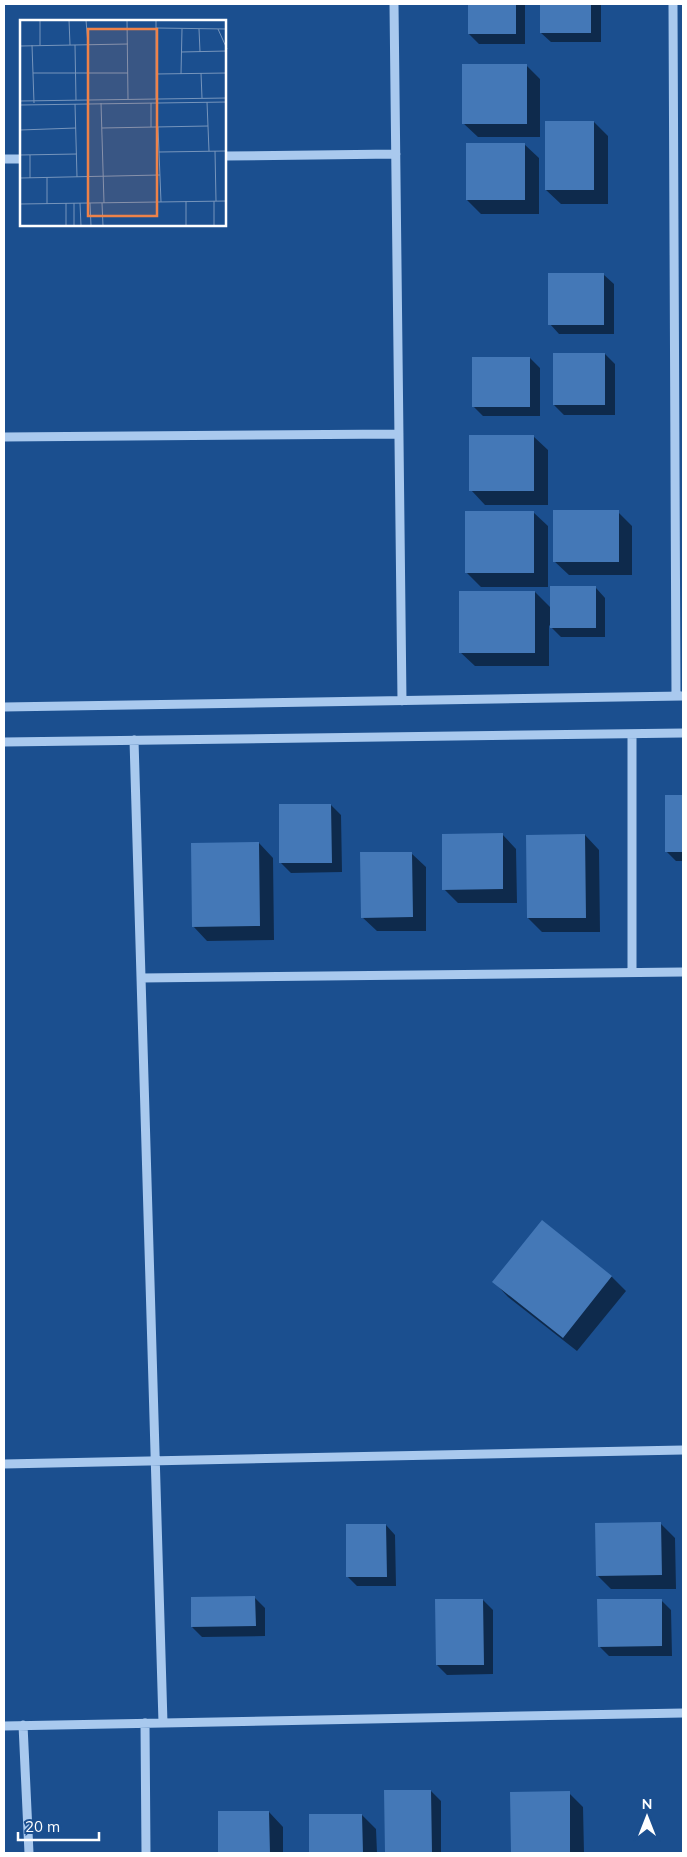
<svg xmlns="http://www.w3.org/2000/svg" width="687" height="1857" font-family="Mulish,sans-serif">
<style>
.shadow{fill:#0007}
.building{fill:#4478b7}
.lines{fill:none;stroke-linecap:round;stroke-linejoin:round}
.minor{stroke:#a9c9ee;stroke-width:9}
.inset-road{fill:none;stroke:#7695bc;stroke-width:1}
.view{fill:#ee8249;fill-opacity:0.15;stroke:#ee8249;stroke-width:2.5}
.inset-edge{fill:none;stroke:#fff;stroke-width:2.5}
</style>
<rect width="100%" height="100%" fill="#1b4f8f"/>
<!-- shadow -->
<path class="shadow" d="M469,4h56v40h-46l-10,-10z
M541,4h60v38h-50l-10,-9z
M526,65l14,14v58h-62l-15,-14z
M594,122l14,14v68h-47l-15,-14z
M524,144l15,14v56h-58l-14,-14z
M604,275l10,9v50h-55l-9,-10z
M605,354l10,10v51h-51l-10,-10z
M530,358l10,10v48h-57l-10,-10z
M533,436l15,14v55h-63l-14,-15z
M533,512l15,14v61h-67l-14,-14z
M618,512l14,14v49h-63l-15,-14z
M596,588l9,10v39h-44l-12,-12v41h-74l-15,-14 75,-60 16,16z
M666,796h17v65h-7l-10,-10z
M331,805l10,10 1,57 -51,1 -10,-10z
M502,834l14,15 1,54h-59l-14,-14z
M585,835l14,15 1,82h-58l-14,-14z
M259,843l14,15 1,82 -67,1 -14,-15z
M411,853l15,14v64h-49l-15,-14z
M542,1222l70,55 14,14 -49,60 -69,-54 -14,-15z
M661,1524l14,14 1,51h-65l-14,-14z
M386,1525l9,10 1,51h-39l-10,-10z
M255,1598l10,10v28l-63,1 -10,-10z
M483,1600l10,10v64l-46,1 -10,-10z
M661,1600l10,10 1,46h-63l-10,-10z
M386,1791h45l10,10v52h-55z
M569,1793l14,14 1,46h-72v-59z
M269,1812l14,15v26h-63l-1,-40z
M310,1815h52l14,14 1,24h-66z"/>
<!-- building -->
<path class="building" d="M468,4h48v30h-48z
M540,4h51v29h-51z
M462,64h65v60h-65z
M545,121h49v69h-49z
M466,143h59v57h-59z
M548,273h56v52h-56z
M553,353h52v52h-52z
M472,357h58v50h-58z
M469,435h65v56h-65z
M553,510h66v52h-66z
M465,511h69v62h-69z
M550,586h46v42h-46z
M459,591h76v62h-76z
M665,795h18v57h-18z
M279,804h52l1,59h-53z
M503,833v56l-61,1v-56z
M585,834l1,84h-59l-1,-83z
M259,842l1,84 -68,1 -1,-84z
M360,852h52l1,65 -52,1z
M542,1220l70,56 -49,62 -71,-56z
M661,1522l1,53 -66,1 -1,-53z
M346,1524h40l1,53h-41z
M255,1596l1,30 -65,1v-30z
M435,1599h48l1,66h-48z
M597,1599h65v47l-64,1z
M384,1790h47l1,63h-47z
M570,1791v62h-59l-1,-61z
M218,1811h51l1,42h-52z
M309,1814h53l1,39h-54z"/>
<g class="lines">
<!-- minor -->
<path class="minor" d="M394,4l8,697
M673,4l3,692
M225,156l171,-2
M4,159h17
M4,437l395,-3
M4,707l679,-11
M632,734v238
M134,740l29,983
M4,742l679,-9
M141,978l542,-6
M4,1464l679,-14
M145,1723l1,130
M23,1725l6,128
M4,1726l679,-13"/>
</g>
<!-- overview -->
<g transform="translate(20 20)">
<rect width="206" height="206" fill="#1b4f8f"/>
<path class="inset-road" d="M20,0v25M49,0l1,25M66,0l2,25M107,0l1,79M136,0v79M136,8l71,1M179,9l1,23M198,9l9,20M12,25l2,58M55,25l1,55M0,26l108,-2M161,32l46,-1M13,53h95M181,53l1,25M136,54l71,-1M161,54l1,-45M0,81l207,-3M187,82l2,49M81,83l3,100M131,83v24M55,84l2,73M0,85l207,-3M138,107l3,75M82,108l106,-2M0,110l56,-2M195,131l1,50M139,132l68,-1M0,135l57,-1M10,135v23M27,157v27M0,158l140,-3M166,181v25M46,183v23M54,183v23M60,183l1,23M70,183l1,23M82,183l1,23M0,184l207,-3M194,206v-25"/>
<path class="view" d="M68,9h69v187h-69z"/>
<rect width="206" height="206" class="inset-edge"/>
</g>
<!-- border -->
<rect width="687" height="1857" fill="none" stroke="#ffffff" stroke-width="10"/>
<!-- north arrow -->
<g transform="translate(647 1817)" stroke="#1b4f8f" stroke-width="4" paint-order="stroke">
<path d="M0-4L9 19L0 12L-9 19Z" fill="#ffffff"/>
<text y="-8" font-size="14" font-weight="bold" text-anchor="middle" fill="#ffffff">N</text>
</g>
<!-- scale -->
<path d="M18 1832v8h81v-8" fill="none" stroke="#ffffff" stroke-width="2.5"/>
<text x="25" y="1832" font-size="15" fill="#ffffff" stroke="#1b4f8f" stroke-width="4" paint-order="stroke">20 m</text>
</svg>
